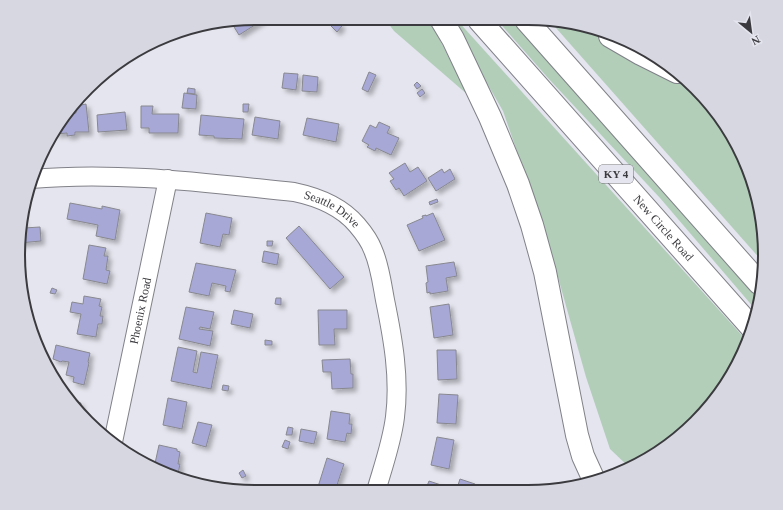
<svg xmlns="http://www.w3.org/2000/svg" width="783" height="510" font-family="'Times New Roman',serif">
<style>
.green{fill:#b2ceb9}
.building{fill:#a7a8d5;stroke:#888890;filter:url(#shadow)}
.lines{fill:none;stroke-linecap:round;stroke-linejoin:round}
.minor-casing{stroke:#818189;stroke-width:20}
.highway-casing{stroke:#818189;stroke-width:24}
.minor{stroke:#fff;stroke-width:18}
.highway{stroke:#fff;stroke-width:22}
.labels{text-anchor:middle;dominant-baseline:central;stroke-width:3.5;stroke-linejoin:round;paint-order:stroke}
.shield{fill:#e4e5ee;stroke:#6e6e74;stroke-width:1}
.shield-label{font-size:11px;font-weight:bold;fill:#3b3b3f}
.street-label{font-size:12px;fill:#3b3b3f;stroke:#e4e5ee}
.rim{fill:none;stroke:#3b3b3f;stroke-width:2}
</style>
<defs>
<filter id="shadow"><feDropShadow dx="3.5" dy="3.5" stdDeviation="2" flood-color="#0004"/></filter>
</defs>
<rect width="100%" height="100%" fill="#e4e5ee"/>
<!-- green -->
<path class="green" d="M385,19h44l39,76 -74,-64z
M450,19h6l291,322 -41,70 -73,57h-3l-20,-19 -24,-72 -39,-139 -44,-127z
M497,20h19l241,273 -2,16 -95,-111 -112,-120z
M549,20h10l30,9 28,19 77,42 46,60 24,89 -2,22z"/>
<!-- building -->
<path class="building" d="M255,18h11l-27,17 -8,-13z
M335,19l7,7 -5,6 -7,-7z
M369,72l7,3 -8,17 -6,-3z
M284,73l14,1 -2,16 -14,-2z
M303,75l15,2 -1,15 -15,-1z
M417,82l4,4 -4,3 -3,-4z
M188,88l7,1v5l-8,-1z
M422,89l3,4 -5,4 -3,-4z
M184,93l13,2 -1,14 -14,-1z
M86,104l3,28h-14v3l-8,1v-3l-11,1v-3l9,-16 11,-2v-7z
M243,104h6l-1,8h-5z
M141,106h12l-1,8h27l-1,19h-29v-5h-8z
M125,112l2,18 -29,2 -1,-17z
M201,115l43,4 -2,20 -28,-1v-2l-15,-1z
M255,117l25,4 -2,18 -26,-4z
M307,118l32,6 -3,18 -33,-7z
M379,122l11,5 -3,6 12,5 -8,17 -15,-7 -1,3 -8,-4 2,-2 -7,-4 8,-16 6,3z
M405,163l5,9 8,-5 9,14 -23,15 -5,-8 -3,2 -6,-9 4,-2 -5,-6z
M442,169l2,4 6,-4 5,10 -19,12 -8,-13z
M437,199l1,3 -8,3 -1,-3z
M70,203l32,6v-3l18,4 -5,30 -19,-4 2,-11 -31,-6z
M206,213l26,5 -3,17 -6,-1 -3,13 -20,-4z
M433,213l12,27 -26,11 -12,-26 16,-7 -1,-2 4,-1v1z
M23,218l1,10 16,-1 1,14 -22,2z
M299,226l45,51 -14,12 -44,-51z
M267,241h6l-1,5h-5z
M89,245l17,3 -2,8h4l-2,14 4,1 -3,13 -24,-5z
M264,251l15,3 -2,11 -15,-3z
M454,262l3,14 -11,2 2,13 -18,3v-2l-3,1 -1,-10 2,-1 -2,-16z
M196,263l40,7 -6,22 -5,-1 1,-5 -14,-3 -3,13 -20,-4z
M52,288l5,2 -2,4 -5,-1z
M84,296l17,3 -2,7 3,1 -2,9h3l-1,8h-4l-2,13 -19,-3 4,-20 -11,-2 2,-10 11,2z
M276,298h5v7l-6,-1z
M449,304l4,31 -19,3 -4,-31z
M186,307l28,5 -4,17 -10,-2 -1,2 14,2 -3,15 -31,-7z
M234,310l19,4 -3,14 -19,-4z
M318,310h29v19h-13l1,16h-16z
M265,340l7,1v4h-7z
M56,345l34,8 -2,9 1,1 -5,22 -11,-3 1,-5 -8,-2 3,-13 -7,-1 -1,1 -8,-3z
M178,347l19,4 -4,21 4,1 4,-21 17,3 -7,34 -40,-8z
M437,350h19l1,29 -19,1z
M350,359l1,15h2v14l-21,1 -1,-17h-8l-1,-12z
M223,385l6,1 -1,5 -6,-1z
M439,394l19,1 -2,29 -19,-1z
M168,398l19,4 -5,27 -19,-4z
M72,401l9,2 -1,7z
M331,411l19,3 -1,10h3l-1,10 -4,-1 -2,9 -18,-3z
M198,422l14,3 -6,22 -14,-4z
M288,427l5,1 -1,7h-6z
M301,429l16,3 -3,12 -15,-3z
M437,437l17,3 -5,29 -18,-4z
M285,440l5,2 -2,7 -6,-2z
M159,445l18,4v2l3,1 -2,12h2l-2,10 -6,-1 -1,3 -7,-2 -10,-6z
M327,458l17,6 -9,27 -18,-1z
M243,470l3,6 -4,2 -3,-5z
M460,479l15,5 -2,7h-17z
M429,481l18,6 -2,4h-20z"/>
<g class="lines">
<!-- minor casing -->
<g class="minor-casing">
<g id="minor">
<path id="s1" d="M31,179c88,-8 175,4 263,13 24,5 47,14 63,33 6,7 13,17 16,25 7,16 9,34 12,50 8,39 15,78 10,117 -3,25 -12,50 -19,74"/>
<path id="s2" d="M113,442l55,-263"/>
</g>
</g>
<!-- highway casing -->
<g class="highway-casing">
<g id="highway">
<path d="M441,19l12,20 37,78 28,67 14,41 13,47 32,163 6,21 10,22"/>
<path id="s3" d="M479,20l274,309"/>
<path d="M526,20l233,263"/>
<path d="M610,36l31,18 36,18"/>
</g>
</g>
<!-- minor -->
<use href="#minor" class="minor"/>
<!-- highway -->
<use href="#highway" class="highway"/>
</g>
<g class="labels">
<!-- shield labels -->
<rect class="shield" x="599" y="165" width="34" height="18" rx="3"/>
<g class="shield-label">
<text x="616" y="174">KY 4</text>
</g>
<!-- street labels -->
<g class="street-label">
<text stroke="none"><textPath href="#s1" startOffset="306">Seattle Drive</textPath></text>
<text stroke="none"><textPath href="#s3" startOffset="278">New Circle Road</textPath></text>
<text stroke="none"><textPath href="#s2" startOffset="134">Phoenix Road</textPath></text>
</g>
</g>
<!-- crop -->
<path d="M0 0H783V510H0ZM255 25H528A230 230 0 0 1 758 255V255A230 230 0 0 1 528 485H255A230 230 0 0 1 25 255V255A230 230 0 0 1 255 25Z" fill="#d6d7e0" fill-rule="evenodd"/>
<path class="rim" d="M255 25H528A230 230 0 0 1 758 255V255A230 230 0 0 1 528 485H255A230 230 0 0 1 25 255V255A230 230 0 0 1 255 25Z"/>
<!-- north arrow -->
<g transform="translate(751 32) rotate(151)" stroke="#e4e5ee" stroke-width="3" paint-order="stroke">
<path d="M0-3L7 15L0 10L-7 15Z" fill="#3b3b3f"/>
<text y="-6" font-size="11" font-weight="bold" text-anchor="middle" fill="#3b3b3f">N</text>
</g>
</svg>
